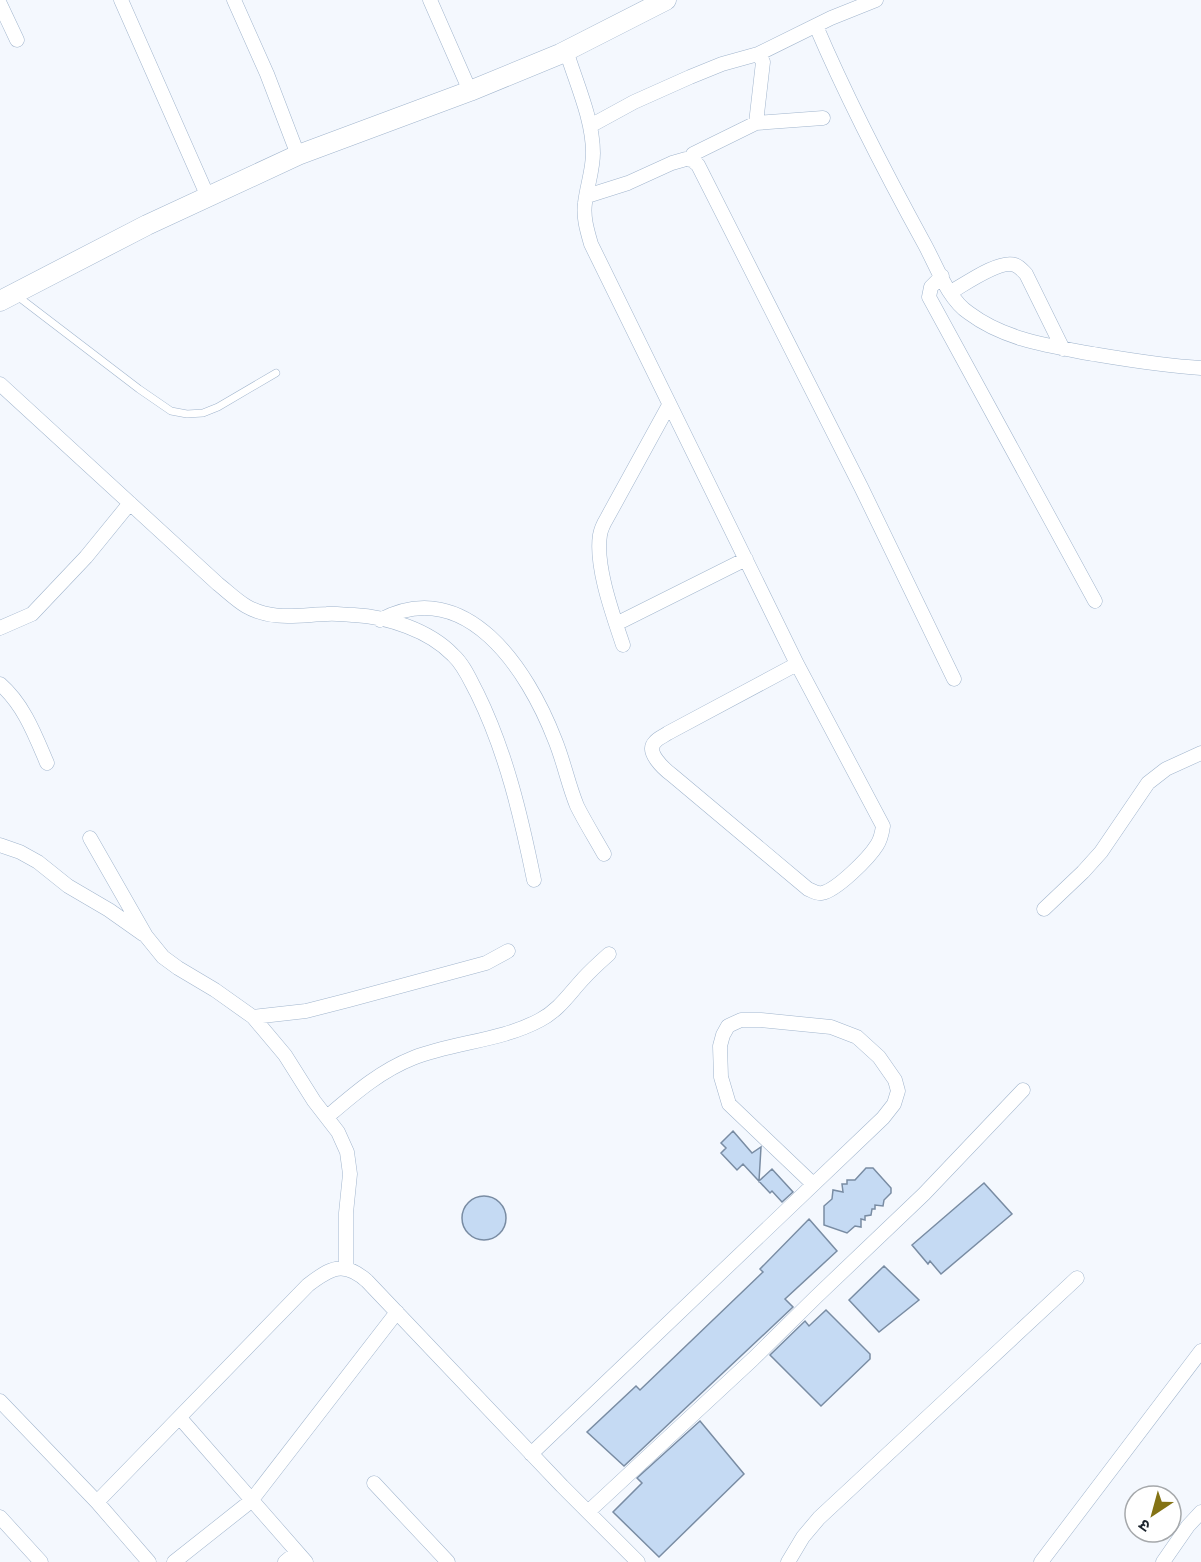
<svg xmlns="http://www.w3.org/2000/svg" width="1201" height="1562" font-family="Ubuntu,'Noto Sans Devanagari',sans-serif">
<style>
.building{fill:#c5daf3;stroke:#798ca3;stroke-width:1.5}
.lines{fill:none;stroke-linecap:round;stroke-linejoin:round}
.lane-casing{stroke:#a1b5cd;stroke-width:8}
.street-casing{stroke:#a1b5cd;stroke-width:15}
.secondary-casing{stroke:#a1b5cd;stroke-width:21}
.lane{stroke:#fff;stroke-width:7}
.street{stroke:#fff;stroke-width:14}
.secondary{stroke:#fff;stroke-width:20}
</style>
<rect width="100%" height="100%" fill="#f4f8fe"/>
<!-- building -->
<path class="building" d="M733,1131l19,22 9,-6 -2,34 13,-12 21,23 -11,10 -10,-11 -2,2 -27,-29 -6,6 -16,-17 5,-5 -5,-5z
M866,1168h7l18,20v5l-7,7 -1,6 -8,-1v4h-3l-1,6 -6,1v4l-4,-1v8l-6,-1 -8,7 -23,-8v-19l8,-7 1,-9 10,2 -1,-8h5v-4h8z
M984,1183l28,31 -71,60 -11,-13 -2,3 -16,-19z
M462 1218a22 22 0 1 1 44 0a22 22 0 1 1-44 0Z
M809,1219l28,32 -52,48 8,8 -169,159 -37,-34 49,-46 4,4 123,-118 -3,-3z
M884,1266l35,34 -40,32 -30,-32z
M826,1310l44,44v5l-49,47 -51,-51 35,-34 4,5z
M700,1421l44,53 -85,83 -46,-45 29,-29 -5,-5z"/>
<g class="lines">
<!-- lane casing -->
<g class="lane-casing">
<path id="lane" d="M16,295l123,94 32,22 16,3 16,-1 15,-6 58,-34"/>
</g>
<!-- street casing -->
<g class="street-casing">
<path id="street" d="M121,0l87,197
M234,0l33,74 31,81
M430,0l40,91
M0,4l17,36
M816,26c32,75 70,148 109,219 12,22 23,54 44,68 36,27 81,33 124,41 36,6 71,12 108,14
M566,50c10,33 27,69 27,103 0,17 -6,33 -8,50 -2,14 2,27 6,41l206,420 86,162c-1,7 -2,13 -6,19 -8,13 -40,45 -55,48 -5,1 -9,-2 -14,-4l-136,-114c-8,-6 -27,-23 -17,-33 3,-4 9,-6 13,-9l129,-69
M756,123l7,-61 -5,-8
M590,126l44,-24 56,-25 32,-13 36,-10 73,-36 45,-18
M693,154l63,-31 67,-5
M587,196l41,-13 44,-20 14,-4 6,1 6,5 163,322 93,192
M942,276l-11,11 -2,10 166,304
M951,292c14,-8 49,-33 64,-27 5,2 8,6 11,9l37,75
M0,384l218,200c9,7 18,16 28,22 26,15 53,9 81,8 9,-1 18,1 27,1 34,2 75,15 99,40 11,10 17,25 24,38 29,59 44,123 57,187
M380,620c86,-46 148,50 175,120 9,22 13,44 22,66 8,16 18,32 27,48
M616,624l130,-65
M0,628l32,-14 54,-57 44,-54
M623,645c-10,-30 -28,-79 -23,-110 1,-6 4,-12 7,-17l62,-113
M0,684c24,21 35,51 47,79
M90,838l56,98 17,21 15,11 37,22 38,27 32,38 29,46 24,31 9,20 3,22 -4,39v54
M0,845l20,7 18,10 30,24 41,24 34,24
M1044,909l39,-37 18,-20 47,-69 18,-14 35,-16
M253,1017l53,-6 43,-11 137,-37 22,-12
M327,1117c27,-23 53,-46 86,-59 41,-16 88,-17 127,-38 19,-10 29,-26 43,-41 8,-9 17,-17 26,-25
M0,1401l97,101 52,60
M180,1418l126,144
M531,1454l352,-336 11,-14 4,-13 -3,-11 -16,-23 -22,-20 -26,-10 -70,-7h-20l-13,6 -5,9 -3,11 1,31 8,27 84,80
M374,1483l74,79
M97,1502l211,-217c22,-17 36,-25 59,-4l195,205 76,76
M588,1512l165,-153 63,-62 108,-103 99,-104
M0,1517l41,45
M174,1562l77,-61 146,-189
M285,1562l12,-10
M788,1562l15,-25 16,-19 258,-240
M1041,1562l160,-211
M1163,1562l25,-36 13,-14"/>
</g>
<!-- secondary casing -->
<g class="secondary-casing">
<path id="secondary" d="M0,301l147,-76 151,-70 172,-64 90,-37 106,-54"/>
</g>
<!-- lane -->
<use href="#lane" class="lane"/>
<!-- street -->
<use href="#street" class="street"/>
<!-- secondary -->
<use href="#secondary" class="secondary"/>
</g>
<!-- north arrow -->
<g transform="translate(1153 1514) rotate(216)"><circle r="28" fill="#ffffff" stroke="#a5a8ab" stroke-width="1.5"/>
<path d="M0-4.5L10 22L0 15L-10 22Z" fill="#847315"/>
<text y="-9" font-size="16" font-weight="bold" text-anchor="middle" fill="#1d252e">उ</text>
</g>
</svg>
